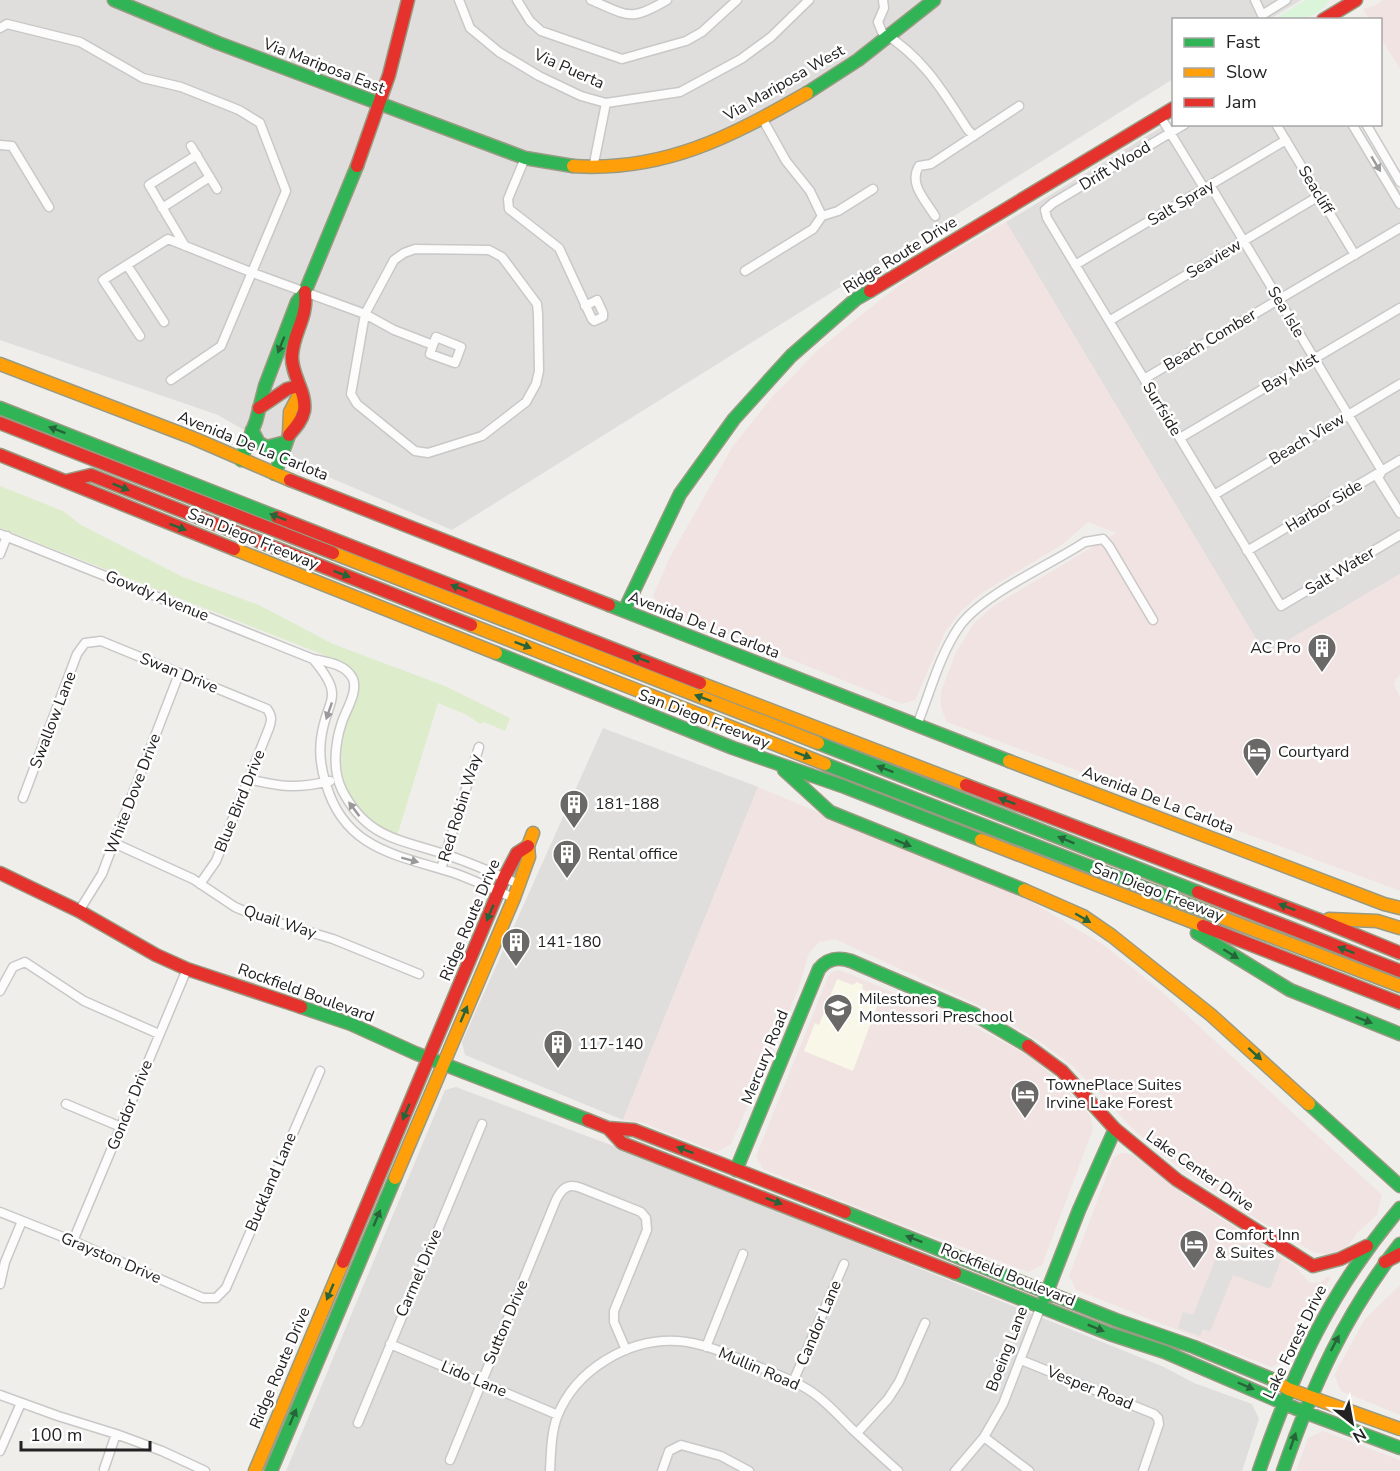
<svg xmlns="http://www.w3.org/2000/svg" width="1400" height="1471" font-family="'Nunito Sans',sans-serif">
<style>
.residential{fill:#dfdedc}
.commercial{fill:#f1e3e1}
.education{fill:#f8f7e8}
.grass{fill:#ddeccb}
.park{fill:#daf5da}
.parking{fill:#e0dfde}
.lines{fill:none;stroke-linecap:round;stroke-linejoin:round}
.street-casing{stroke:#c9c8c7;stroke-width:11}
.fast-casing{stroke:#999a82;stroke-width:15}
.slow-casing{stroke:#999a82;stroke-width:15}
.jam-casing{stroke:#999a82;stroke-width:15}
.street{stroke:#fdfcfc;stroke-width:8}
.fast{stroke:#30b455;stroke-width:12}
.slow{stroke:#ff9f0a;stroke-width:12}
.jam{stroke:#e5322d;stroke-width:12}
.oneway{fill:#9a9a9a}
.oneway2{fill:#286439}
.labels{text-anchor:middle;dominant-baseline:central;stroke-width:5;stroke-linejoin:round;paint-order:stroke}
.street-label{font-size:16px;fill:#222;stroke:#fff}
.poi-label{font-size:16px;fill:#222;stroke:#fff;text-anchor:start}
</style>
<rect width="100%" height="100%" fill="#f0eeeb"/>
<!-- residential -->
<path class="residential" d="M0,0h1301l-31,19 -96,1 -1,59 -721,451 -135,-58 -99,-57 -218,-75z
M1173,120l1,4 185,1 41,66v383l-135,80 -259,-432z
M603,728l155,59 -135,333 -158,-65 -3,-13z
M456,1087l155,58 248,99 305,123 30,16 58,21 7,15 -17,52h-956l159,-381z"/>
<!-- commercial -->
<path class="commercial" d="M1383,0h17v69l-19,-31 -1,-18 -11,-1 -6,-10 11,-3z
M1006,222l259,432 135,-80v101l-4,4 -2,6 6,12v194l-453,-169 -6,-14v-17l15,-39 19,-30 20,-17 121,-72 -28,-11 -25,22 -81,49 -12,10 -9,8 -16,21 -30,68 -13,4 -241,-97 -8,-11 17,-39 63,-111 39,-49 46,-47 63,-51 34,-25z
M758,787l269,112 78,47 57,46 220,203 -5,20 -20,18 -12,17 -11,6 -21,-4 -63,-37 -78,-53 -38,-32 -60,-63 -35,-26 -61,-36 -143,-66 -16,3 -10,11 -11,37 -67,154 -14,8 -76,-30 -18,-2z
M840,970l137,58 52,28 29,24 32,36 3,13 -51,136 -13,7 -132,-49 -134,-54 -7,-13 72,-179 4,-5z
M1121,1153l11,1 54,42 109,70 13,15 4,2 9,-1 7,-6 3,2 -20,32 -26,51 -14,6 -195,-77 -7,-14 44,-118z
M1400,1285v130l-59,-24 -7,-16 31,-56z
M1323,1431l77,29v11h-104l12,-33z"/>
<!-- education -->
<path class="education" d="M837,979l16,6 4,-3 6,3 -1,3 2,2 17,6 -28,75 -49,-20 11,-28 4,2z"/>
<!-- grass -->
<path class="grass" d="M0,486l63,25 18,14 102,52 76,28 74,39 112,42 65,32 -5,13 -21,-9 -4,2 -13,-9 -29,-12 -41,133c-55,-27 -66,-66 -47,-122 3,-10 11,-26 7,-36 -6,-14 -25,-19 -38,-25l-319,-125z"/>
<!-- park -->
<path class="park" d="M1306,0h23c-10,20 -36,20 -55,19z"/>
<!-- parking -->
<path class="parking" d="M1242,1244l24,10 2,-2 4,1 3,5 6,2 -11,29 -37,-14 -23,57 -7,-3 -3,7 -22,-8 5,-16 10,3 23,-57 18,3z"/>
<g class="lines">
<!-- street casing -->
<g class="street-casing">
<path id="street" d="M459,0l11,28 29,24 40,24 42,20 25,7 74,-11 61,-33 30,-22 38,-37
M517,0l13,21 11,10 81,28 64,-18 16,-9 35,-32
M591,0c38,16 39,22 76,0
M883,0l1,8 -6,14 4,10c42,26 60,58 86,98l6,6
M1255,0l7,15 24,-15
M0,28l7,-4 73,18 63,36 38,9 58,23 21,13 26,68 -65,155 -50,34
M1160,116l44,72 9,2 169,281 -4,7 22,35
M762,118l24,43 24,30 12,25
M1185,124l-132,79 -8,7 2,8 234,388 119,-71
M1276,124l79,131
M1352,124l48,80
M1366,124l34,58
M0,145l12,1 37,61
M191,146l26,43
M525,158l-17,41 1,10 50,39 33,71 2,2 9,-4v-4l-6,-13 -12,6
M593,168l13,-65
M162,208l48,-31
M935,216c-9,-15 -27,-32 -16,-50l12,-2 88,-58
M185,246l-36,-61 48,-30
M415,249l74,1 13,7 35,47 1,10 1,57 -3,13 -10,18 -44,34 -54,17 -13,-2 -58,-47 -6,-10 14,-80 29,-54 10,-7z
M127,265l37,57
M1075,265l211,-125
M745,271l68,-42 9,-13 16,-5 35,-22
M1109,321l210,-125
M140,336l-37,-56 65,-41 85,34 112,41 29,16 39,15 3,-8 25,10 -6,16 -25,-9 3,-9
M1144,379l256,-151
M1180,438l220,-130
M1214,495l186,-111
M0,534l313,125c14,3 33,5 40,20 5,13 -7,31 -11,43 -7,21 -10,48 0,68 25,49 58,49 105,65 25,8 48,19 72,29
M1247,551l153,-91
M0,554l7,-18
M313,659c34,40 13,39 8,80 -2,16 0,30 5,45 19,66 72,71 128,89 20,7 40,17 60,25
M917,725c13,-32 22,-69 42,-98 22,-32 91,-62 126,-85l18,-3 6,7 44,74
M248,779c33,8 48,10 82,2
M23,798l54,-144 8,-11 16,-2 166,68c5,7 5,11 2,19l-53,133 -16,23
M114,843l79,36 42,28 21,9 77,23 86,35
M441,869l38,-122
M79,911l23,-37 6,-16 71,-184
M0,991l13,-24 12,-5 59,39 75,33
M66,1104l55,23
M0,1212l73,29 130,57h13l10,-10 94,-217
M73,1241l114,-272
M0,1284l5,-22 17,-41
M390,1344l168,71
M706,1347l37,-93
M1021,1360l133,54 4,4 1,6 -16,47
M793,1382l51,-118
M0,1395l58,21 58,18 46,17 43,20
M358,1423l124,-299
M857,1433l31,-34 11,-17 26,-59
M984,1437l45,34
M0,1451l21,-48
M450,1460l106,-260c6,-12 12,-17 25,-12l60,24 5,6 1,12 -33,81v11l12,28
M104,1469l12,-35
M550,1471c1,-18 1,-37 7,-54 18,-47 71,-79 121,-76 30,2 63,19 91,30 11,5 23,9 33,15 19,10 34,27 49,42 15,14 31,29 47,43
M662,1471l7,-20 12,-6 40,11 28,15
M955,1471l29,-34 19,-33 38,-98"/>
</g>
<!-- fast casing -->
<g class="fast-casing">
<path id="fast" d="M114,0l104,43 307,115 48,8
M807,93l51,-33 76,-60
M0,408l277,109
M252,430l7,13 8,4 19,-5
M241,460l15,-39 9,-35 32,-84 8,-10 52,-126
M275,474l17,-47
M609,605l400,156
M624,611l56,-117 54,-75 57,-63 65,-57 14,-8
M496,653l237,95 112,39 136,53
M818,743l380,149
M825,764l385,149
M784,770l46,42 194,78
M1197,933l93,57 110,44
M301,1007l50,17 64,29 173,67
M1309,1104l91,82
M736,1170l83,-201c9,-11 19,-12 32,-8l123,53 54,32
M845,1212l271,108 78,27 80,33
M955,1273l155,61 55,18 139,60 96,36
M1045,1297l34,-87 36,-81
M271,1471l124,-293
M1259,1471c35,-102 71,-180 141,-263
M1283,1471c29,-84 62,-157 117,-227"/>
</g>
<!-- slow casing -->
<g class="slow-casing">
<path id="slow" d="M573,166c91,6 157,-29 234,-73
M0,364l193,74 97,42
M289,434l1,-22 11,-21
M234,549l262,104
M333,553l485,190
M471,625l354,139
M700,683l266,102
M1009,761l375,143 16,4
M981,840l222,86
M1024,890l59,26 29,20 99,79 98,89
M1210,913l190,73
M1329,919l48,2 23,7
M395,1178l119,-280 15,-41 -1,-11 5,-13
M1274,1380l14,9 112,40
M255,1471l88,-209"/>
</g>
<!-- jam casing -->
<g class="jam-casing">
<path id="jam" d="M1323,20l33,-20
M357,166l32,-91 19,-75
M870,291l304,-183
M259,408l28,-19 12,-3
M0,423l333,130
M289,435c6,-7 13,-14 15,-24 3,-19 -13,-36 -12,-55 1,-24 16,-37 13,-64
M0,455l234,94
M290,480l319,125
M66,481l25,-6 380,150
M277,517l423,166
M966,785l351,134 83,34
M0,873l79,38 77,44 31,14 114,38
M1198,892l202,79
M1203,926l197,77
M1028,1046l34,25 53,58 62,51 136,86
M588,1120l20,8 26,2 211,82
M608,1128l14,15 333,130
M343,1262l161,-384 13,-25 11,-7
M1385,1262l15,-8
M1313,1266l27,-7 27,-13"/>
</g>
<!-- street -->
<use href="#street" class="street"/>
<!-- fast -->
<use href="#fast" class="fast"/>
<!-- slow -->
<use href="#slow" class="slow"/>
<!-- jam -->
<use href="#jam" class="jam"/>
</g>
<!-- one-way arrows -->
<defs><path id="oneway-solid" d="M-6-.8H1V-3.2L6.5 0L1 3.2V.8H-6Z" transform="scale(1.5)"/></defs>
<g class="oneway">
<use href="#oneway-solid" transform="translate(1376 164) rotate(59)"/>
<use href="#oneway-solid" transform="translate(329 711) rotate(109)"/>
<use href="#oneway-solid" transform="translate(354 809) rotate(-127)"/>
<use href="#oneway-solid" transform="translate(410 860) rotate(15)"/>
</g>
<g class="oneway2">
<use href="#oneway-solid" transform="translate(281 345) rotate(112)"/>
<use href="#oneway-solid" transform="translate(57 430) rotate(-159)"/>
<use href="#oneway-solid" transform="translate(121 487) rotate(22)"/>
<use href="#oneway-solid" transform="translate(278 517) rotate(-159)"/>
<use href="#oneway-solid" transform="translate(178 527) rotate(21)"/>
<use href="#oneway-solid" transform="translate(342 574) rotate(21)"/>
<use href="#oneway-solid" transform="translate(459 588) rotate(-159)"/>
<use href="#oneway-solid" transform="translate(523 645) rotate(21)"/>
<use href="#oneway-solid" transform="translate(641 659) rotate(-159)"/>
<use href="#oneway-solid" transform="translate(703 698) rotate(-159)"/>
<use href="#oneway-solid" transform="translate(803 755) rotate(21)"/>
<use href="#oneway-solid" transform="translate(885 769) rotate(-159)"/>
<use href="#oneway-solid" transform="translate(1007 801) rotate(-159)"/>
<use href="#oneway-solid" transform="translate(1066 840) rotate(-158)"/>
<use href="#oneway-solid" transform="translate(903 843) rotate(22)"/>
<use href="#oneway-solid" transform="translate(1287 907) rotate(-159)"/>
<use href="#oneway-solid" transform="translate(490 913) rotate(113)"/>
<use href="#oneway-solid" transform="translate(1083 918) rotate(30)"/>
<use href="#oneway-solid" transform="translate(1346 950) rotate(-159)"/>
<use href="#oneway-solid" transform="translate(1231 954) rotate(32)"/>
<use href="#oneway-solid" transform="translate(464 1014) rotate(-67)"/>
<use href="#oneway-solid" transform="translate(1364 1020) rotate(21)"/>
<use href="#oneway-solid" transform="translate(1255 1054) rotate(42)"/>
<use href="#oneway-solid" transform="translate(406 1112) rotate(113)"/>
<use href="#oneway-solid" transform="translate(685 1150) rotate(-159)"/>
<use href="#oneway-solid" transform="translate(774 1201) rotate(21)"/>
<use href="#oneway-solid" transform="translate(377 1218) rotate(-67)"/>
<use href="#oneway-solid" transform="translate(914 1239) rotate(-159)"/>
<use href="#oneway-solid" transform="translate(330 1292) rotate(113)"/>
<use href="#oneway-solid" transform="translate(1096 1328) rotate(22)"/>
<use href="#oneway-solid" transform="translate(1335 1343) rotate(-62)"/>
<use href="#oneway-solid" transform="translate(1246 1386) rotate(23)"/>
<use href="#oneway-solid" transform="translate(293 1417) rotate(-67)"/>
<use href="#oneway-solid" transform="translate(1293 1441) rotate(-71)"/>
</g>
<!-- icons -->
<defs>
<g id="building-pin" transform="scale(1.5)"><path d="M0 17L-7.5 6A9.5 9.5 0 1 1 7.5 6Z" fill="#6a6968" stroke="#fff"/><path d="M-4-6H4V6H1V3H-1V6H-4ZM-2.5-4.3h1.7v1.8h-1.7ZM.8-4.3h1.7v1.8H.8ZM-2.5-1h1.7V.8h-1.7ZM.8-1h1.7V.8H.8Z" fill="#fff"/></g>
<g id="hotel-pin" transform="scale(1.5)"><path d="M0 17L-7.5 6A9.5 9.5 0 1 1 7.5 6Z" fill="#6a6968" stroke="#fff"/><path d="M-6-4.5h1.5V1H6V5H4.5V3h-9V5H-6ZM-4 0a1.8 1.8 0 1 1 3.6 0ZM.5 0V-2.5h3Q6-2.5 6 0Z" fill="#fff"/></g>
<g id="school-pin" transform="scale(1.5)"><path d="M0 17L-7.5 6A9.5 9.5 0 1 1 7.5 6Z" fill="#6a6968" stroke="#fff"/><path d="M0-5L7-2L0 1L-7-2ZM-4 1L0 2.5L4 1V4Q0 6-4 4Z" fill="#fff"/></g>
</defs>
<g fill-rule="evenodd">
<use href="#building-pin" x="1322" y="648"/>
<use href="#hotel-pin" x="1257" y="752"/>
<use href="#building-pin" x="574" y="804"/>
<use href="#building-pin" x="567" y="854"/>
<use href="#building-pin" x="516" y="942"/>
<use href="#school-pin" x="838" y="1008"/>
<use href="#building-pin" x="558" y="1044"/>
<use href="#hotel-pin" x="1025" y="1094"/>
<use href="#hotel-pin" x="1194" y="1244"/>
</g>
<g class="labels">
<!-- street labels -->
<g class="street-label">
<text transform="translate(324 66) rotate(21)">Via Mariposa East</text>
<text transform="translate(569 69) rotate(24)">Via Puerta</text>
<text transform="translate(784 83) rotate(-30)">Via Mariposa West</text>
<text transform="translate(1115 166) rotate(-31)">Drift Wood</text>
<text transform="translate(1316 190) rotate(59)">Seacliff</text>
<text transform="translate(1181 203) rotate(-31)">Salt Spray</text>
<text transform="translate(900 255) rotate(-32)">Ridge Route Drive</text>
<text transform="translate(1214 259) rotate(-31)">Seaview</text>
<text transform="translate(1286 312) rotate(59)">Sea Isle</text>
<text transform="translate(1210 340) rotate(-31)">Beach Comber</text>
<text transform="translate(1290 373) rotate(-31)">Bay Mist</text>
<text transform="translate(1162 409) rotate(59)">Surfside</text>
<text transform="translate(1307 439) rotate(-31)">Beach View</text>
<text transform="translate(253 446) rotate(22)">Avenida De La Carlota</text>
<text transform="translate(1324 506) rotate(-31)">Harbor Side</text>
<text transform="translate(253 539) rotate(22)">San Diego Freeway</text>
<text transform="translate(1340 571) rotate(-31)">Salt Water</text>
<text transform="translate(157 596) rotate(22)">Gowdy Avenue</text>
<text transform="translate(704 625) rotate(21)">Avenida De La Carlota</text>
<text transform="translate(179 673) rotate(22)">Swan Drive</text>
<text transform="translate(704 719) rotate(21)">San Diego Freeway</text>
<text transform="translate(53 720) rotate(-69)">Swallow Lane</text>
<text transform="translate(133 794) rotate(-69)">White Dove Drive</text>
<text transform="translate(1158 800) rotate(21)">Avenida De La Carlota</text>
<text transform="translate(240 801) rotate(-68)">Blue Bird Drive</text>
<text transform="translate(460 808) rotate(-73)">Red Robin Way</text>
<text transform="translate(1158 892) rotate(21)">San Diego Freeway</text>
<text transform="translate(470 920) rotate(-67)">Ridge Route Drive</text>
<text transform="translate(280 922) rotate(18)">Quail Way</text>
<text transform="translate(306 993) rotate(20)">Rockfield Boulevard</text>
<text transform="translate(765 1057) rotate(-68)">Mercury Road</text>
<text transform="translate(130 1105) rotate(-68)">Gondor Drive</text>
<text transform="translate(1200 1171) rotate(35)">Lake Center Drive</text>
<text transform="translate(271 1182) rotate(-67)">Buckland Lane</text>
<text transform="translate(111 1258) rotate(23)">Grayston Drive</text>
<text transform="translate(419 1273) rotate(-67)">Carmel Drive</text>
<text transform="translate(1008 1275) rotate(22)">Rockfield Boulevard</text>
<text transform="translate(506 1322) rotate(-67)">Sutton Drive</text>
<text transform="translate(819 1323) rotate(-67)">Candor Lane</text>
<text transform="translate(1295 1342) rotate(-64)">Lake Forest Drive</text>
<text transform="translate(1007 1349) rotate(-69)">Boeing Lane</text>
<text transform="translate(280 1368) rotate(-67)">Ridge Route Drive</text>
<text transform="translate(759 1369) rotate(23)">Mullin Road</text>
<text transform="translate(474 1379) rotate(23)">Lido Lane</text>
<text transform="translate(1090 1388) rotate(22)">Vesper Road</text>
</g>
<!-- poi labels -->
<g class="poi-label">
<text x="1301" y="648" text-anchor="end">AC Pro</text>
<text x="1278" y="752">Courtyard</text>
<text x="595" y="804">181-188</text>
<text x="588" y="854">Rental office</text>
<text x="537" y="942">141-180</text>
<text x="859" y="999">Milestones<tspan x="859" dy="18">Montessori Preschool</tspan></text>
<text x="579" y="1044">117-140</text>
<text x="1046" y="1085">TownePlace Suites<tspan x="1046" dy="18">Irvine Lake Forest</tspan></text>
<text x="1215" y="1235">Comfort Inn<tspan x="1215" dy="18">&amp; Suites</tspan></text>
</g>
</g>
<!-- legend -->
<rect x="1172" y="18" width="210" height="108" fill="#ffffff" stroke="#a7a7a7" stroke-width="1.5"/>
<rect x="1184" y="38" width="30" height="9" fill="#30b455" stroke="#a7a7a7" stroke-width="1.5"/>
<text x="1226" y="48" font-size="18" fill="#222222">Fast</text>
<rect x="1184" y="68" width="30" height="9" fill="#ff9f0a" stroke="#a7a7a7" stroke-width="1.5"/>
<text x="1226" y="78" font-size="18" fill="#222222">Slow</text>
<rect x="1184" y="98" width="30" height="9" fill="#e5322d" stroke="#a7a7a7" stroke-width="1.5"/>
<text x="1226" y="108" font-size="18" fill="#222222">Jam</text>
<!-- north arrow -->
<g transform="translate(1352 1423) rotate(149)" stroke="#ffffff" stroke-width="4.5" paint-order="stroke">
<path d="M0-4.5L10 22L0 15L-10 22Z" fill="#222222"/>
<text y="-9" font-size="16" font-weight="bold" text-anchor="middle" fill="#222222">N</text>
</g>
<!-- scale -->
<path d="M21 1441v9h129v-9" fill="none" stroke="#222222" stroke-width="3"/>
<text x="30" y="1441" font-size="18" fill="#222222" stroke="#ffffff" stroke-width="4.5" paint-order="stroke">100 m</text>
</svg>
